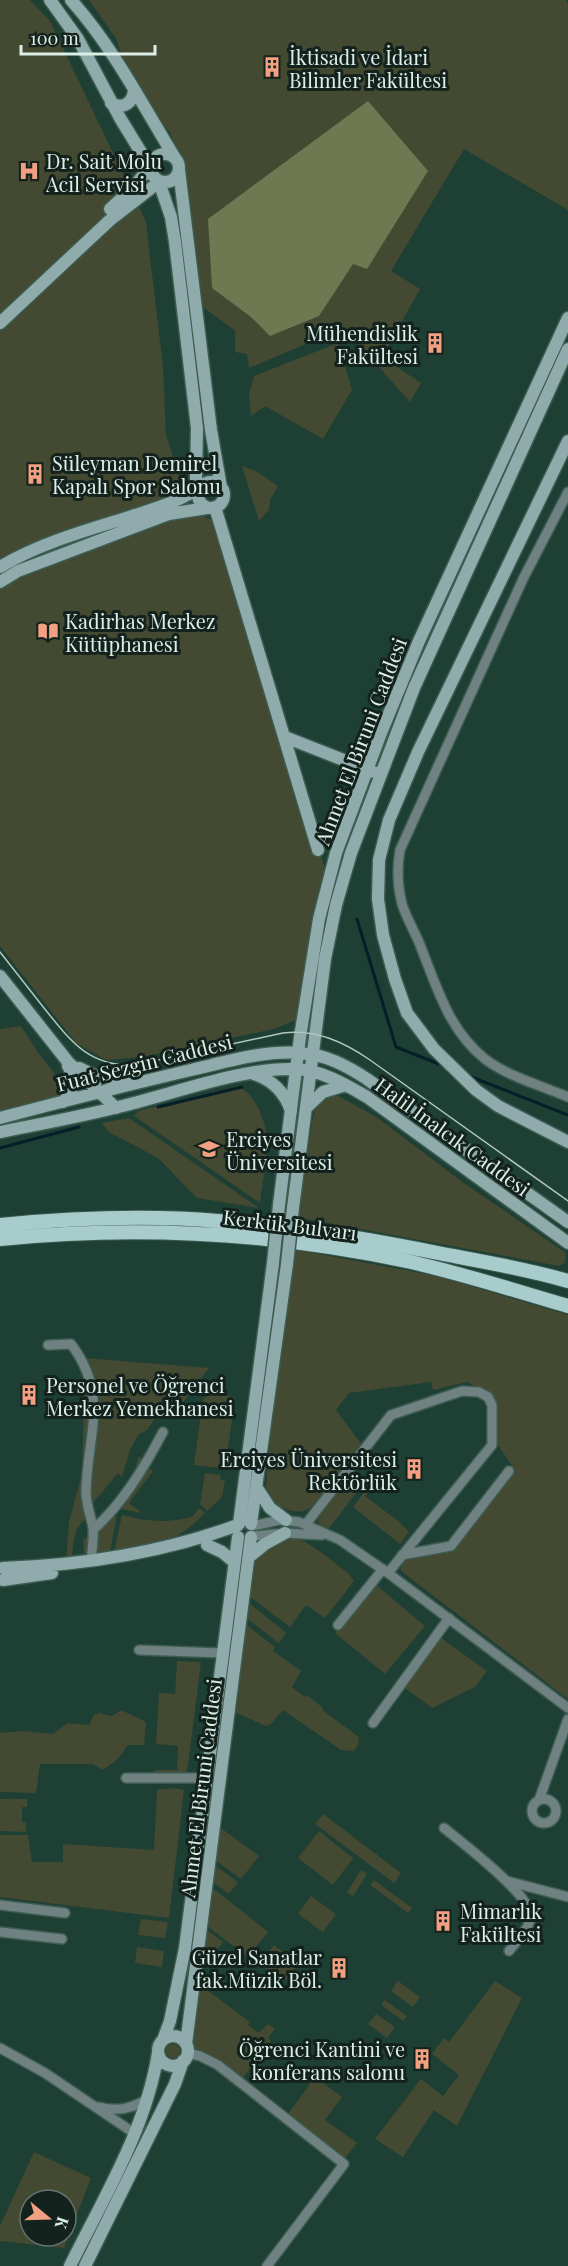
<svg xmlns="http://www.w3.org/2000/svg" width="568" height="2266" font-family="'Playfair Display',serif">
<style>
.green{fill:#444932;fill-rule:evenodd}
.forest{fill:#6f7851}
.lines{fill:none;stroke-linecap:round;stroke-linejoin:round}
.stream{stroke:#051f28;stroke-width:3}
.street-casing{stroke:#3c5b51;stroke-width:12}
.secondary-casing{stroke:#3c5b51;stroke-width:15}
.primary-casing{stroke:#3c5b51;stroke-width:16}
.street{stroke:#708181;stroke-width:9}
.secondary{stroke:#90abab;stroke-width:12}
.primary{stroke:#a8cbcb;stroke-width:14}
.tram{stroke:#b1c7bf;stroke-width:1.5}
.secondary-bridge-casing{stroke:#3c5b51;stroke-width:15;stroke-linecap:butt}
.secondary-bridge{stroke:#90abab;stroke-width:12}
.labels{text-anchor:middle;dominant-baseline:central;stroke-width:6;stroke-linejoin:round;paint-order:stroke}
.poi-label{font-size:20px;fill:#dbeee7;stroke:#14221d;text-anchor:start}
.street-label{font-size:20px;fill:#dbeee7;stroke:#14221d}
</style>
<rect width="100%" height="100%" fill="#1e3f34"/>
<!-- green -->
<path class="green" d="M0,0h30l20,21 96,201 17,145 3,68 20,63 11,15 23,11 89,296 20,60 -25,137 -30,12 -133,28 -35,3 -30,-17 -76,-97z
M89,0h477l2,4v206l-104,-61 -73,122 29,18 -38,68 39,26 -11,19 -58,-65 -13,-7 -90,38 -2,-14 -12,-2v-21l-40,-30 -16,-145 -9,-24 -19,-20 -26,-44 -8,-28z
M338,343l14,47 -29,49 -58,-33 -14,10 -2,-21 5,-19z
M242,466l14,5 22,15 -8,14 -1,10 -10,11z
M21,1026l18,28 23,29 1,6 -6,9 -57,16v-85z
M237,1086c11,5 17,13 22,24 15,30 5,60 1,93l-126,-87 4,-5z
M338,1096l37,20 86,65 105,72 -1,10 -6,3 -263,-49 18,-105c4,-11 12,-16 24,-16z
M129,1118l130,90 -62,-10 -39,-40 -49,-26 -7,-9z
M292,1249l145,27 131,39v384l-167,-128v-6l3,-4 55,-16 56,-75 -20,-29 -5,-42 -7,-9 -16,-8 -34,8 -2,-8 -82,11 -13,17 26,35c-11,14 -41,59 -56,65 -6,3 -17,1 -23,-2 -9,-4 -14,-12 -17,-22l13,-153z
M85,1358l124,10 -30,40 -10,-9 -22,31 -8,4 -9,16 -8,27 -4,-4 -33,40 4,5c-18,7 -15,29 -18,44l-5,1 3,-41 13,-48z
M211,1394l24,3 -8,59 -6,6 -1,6 -26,-3 9,-66z
M139,1456l7,5 -2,3 9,7 -24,32 13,10 -21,-4 15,-20 -6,-4z
M205,1473l16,2 -1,5h5l-3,17 -15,14 -7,-7z
M347,1478l13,10 -33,43 -8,-6 -2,-8z
M365,1491l3,2 -3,3 32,24 12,12 -9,12 -47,-37z
M199,1508l6,5c-31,32 -51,32 -92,43l9,-41c26,7 44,8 70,2z
M117,1515l-8,41 -24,4 -2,-20z
M248,1525c43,2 69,23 101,49l5,7 -29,37 -19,-13 -16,22 -50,-38z
M375,1584l50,42 -40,48 -50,-41z
M242,1597l44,36 -7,10 -42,-32z
M240,1620l35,27 -2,4 28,20 -9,16 13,10 2,-2 16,13 -1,2 37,27 -1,8 -4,6 -13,-1 -58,-40 -12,14 -5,2 -41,-18z
M437,1635l50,36 -12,16 -43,21 -31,-23z
M177,1661l24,1 -14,111 -5,4 -27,-1v-6h22l1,-24 -22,-2 3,-51 16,1z
M121,1710l25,12 -2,23h-16l-10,14 -15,11 -10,-6h-53l-4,29 -36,-1v-59l22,-2 31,3 15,-11 21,2 5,-10 5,-2 13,3z
M173,1788l11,2 -15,128 -169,-21v-62h28l4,27h31v-18l91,6 3,-60z
M0,1799h27v8h-5v15l4,1v9l-26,-1z
M323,1814l78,59 -7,10 -79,-59z
M210,1820l49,36 -18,23 -32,-23z
M319,1831l34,27 -20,27 -35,-27z
M208,1861l30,21 -9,12 -24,-18z
M361,1870l6,4 -14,22 -6,-4z
M374,1880l38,28 -4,5 -38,-28z
M204,1881l64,51 -20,25 -49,-37z
M311,1896l25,18 -13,18 -25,-18z
M141,1919l27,3 -3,16 -27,-3z
M199,1924l24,18 -15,21 -14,-11z
M274,1945l25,19 -13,16 -2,-1 -2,2 -22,-17z
M137,1947l27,4 -2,16 -27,-4z
M398,1981l22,16 -7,10 -22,-16z
M495,1981l27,17 -65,128 -23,-16 -31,47 -28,-18 46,-60 22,17 16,-21 -27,-21 12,-16 5,4z
M196,1982l54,40 -2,3 11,8 9,-9 7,5 -7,9 3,3 -35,46 -54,-42z
M385,2000l22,16 -4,5 -22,-16z
M376,2014l19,13 -8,11 -19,-14z
M166 2051a7 7 0 1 1 14 0a7 7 0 1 1-14 0Z
M315,2077l27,20 -17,23 32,23 -14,18 -58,-43z
M34,2152l57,26 -27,70 -64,-7v-15zM30,2200h36v36h-36z"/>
<!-- forest -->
<path class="forest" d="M368,101l60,70 -61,98 -14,-5 -34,52 -49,20 -19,-19 -39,-29 -4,-69z"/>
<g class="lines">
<!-- stream -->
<path class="stream" d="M357,919l39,128 43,17
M469,1076l99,39
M158,1107l84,-20
M0,1148l79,-21"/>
<!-- street casing -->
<g class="street-casing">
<path id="street" d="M568,492l-45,87 -123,271c-3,17 -2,38 2,54 5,16 15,31 20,46 16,41 28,81 63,109 22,17 57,27 83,38
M48,1345l23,-1c39,52 16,91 15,148 0,13 5,24 7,36 1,10 -1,22 -2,33
M306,1524l85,-109 71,-24 17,1 9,5 4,8v40l-104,128
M252,1526l28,-6 19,2 41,18 48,33 180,135
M93,1530c30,-27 51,-62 70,-98
M253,1536l32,-3 37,2
M402,1555l49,-9 58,-75
M338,1625l45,-56
M139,1650l83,3
M373,1723l76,-105
M126,1778h79
M532 1811a12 12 0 1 1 24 0a12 12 0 1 1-24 0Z
M539,1800l29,-81
M444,1828c17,14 87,67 87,88 -1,12 -15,26 -22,35
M507,1881l61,16
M0,1905l65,8
M0,1932l62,7
M0,2048l45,25 89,60
M187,2053l13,3 18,9 126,99 -77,102
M99,2107c18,5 33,2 48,-8"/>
</g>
<!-- secondary casing -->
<g class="secondary-casing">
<path id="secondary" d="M50,0l28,39 42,79 30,49 -19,23 -21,19
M71,0c42,47 71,104 104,158
M111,103c12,7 22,0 23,-13
M151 168a14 14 0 1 1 28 0a14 14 0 1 1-28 0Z
M179,170l32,260 10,57
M0,323l110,-103 49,-38 12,35 4,25 22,186 -1,51 4,8c-22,16 -48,22 -74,31 -42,13 -88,26 -126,49
M568,441l-150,311 -29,68 -10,40 -1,39 5,36 12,44 12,34 27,36 42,41 22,16 70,36
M198 495a13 13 0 1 1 26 0a13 13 0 1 1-26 0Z
M215,507l103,343
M0,582l18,-11 151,-57 38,-6
M285,737l89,35
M0,976l68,86 48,46
M79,1068l21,10 28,3
M254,1074c18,6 31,19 37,37
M63,1102c11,-12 14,-22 5,-36
M306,1108l17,-16 23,-7
M0,1118c64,-17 127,-33 191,-48 35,-8 73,-20 109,-17 25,1 47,13 67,26l201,143
M0,1132c45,-9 90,-17 134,-29 47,-12 114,-36 161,-34 26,1 50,15 72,28l201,146
M279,1205l21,-168 19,-118 17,-66 45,-120 38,-92 149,-323
M293,1208l32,-249 11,-54 15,-52 63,-165 154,-339
M257,1488l13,20 16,12
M239,1524l34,-261
M251,1524l36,-260
M207,1545l15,7 12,10
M249,1557l16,-13 20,-11
M3,1568c80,-3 159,-15 235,-43
M3,1580l49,-7
M158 2051a15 15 0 1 1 30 0a15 15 0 1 1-30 0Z
M163,2040l7,-19 15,-73 53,-411
M186,2044l65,-507
M70,2266c34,-69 76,-137 88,-213
M85,2266l90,-182 8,-23"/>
</g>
<!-- primary casing -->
<g class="primary-casing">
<path id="primary" d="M0,1225c73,-7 146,-10 218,-4 76,5 151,18 225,33 42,8 84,15 125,27
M0,1239c137,-14 276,-6 411,23 53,12 105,29 157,44"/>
</g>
<!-- street -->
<use href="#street" class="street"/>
<!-- secondary -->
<use href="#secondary" class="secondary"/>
<!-- primary -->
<use href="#primary" class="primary"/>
<!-- tram -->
<path class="tram" d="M0,952c15,19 29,37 44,56 26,32 44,59 91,57l148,-32c33,-4 61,9 87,27l198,141"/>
<!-- secondary-bridge casing -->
<g class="secondary-bridge-casing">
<path id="secondary-bridge" d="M273,1263l6,-58
M287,1264l6,-56"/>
</g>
<!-- secondary-bridge -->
<use href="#secondary-bridge" class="secondary-bridge"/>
</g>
<!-- icons -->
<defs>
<g id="building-bare" transform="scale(1.62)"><path d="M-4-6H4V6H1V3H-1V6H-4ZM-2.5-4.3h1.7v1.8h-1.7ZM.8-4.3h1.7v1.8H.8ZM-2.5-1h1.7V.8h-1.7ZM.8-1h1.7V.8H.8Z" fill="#f3a082" stroke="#14221d" stroke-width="2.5" paint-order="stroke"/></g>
<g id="hospital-bare" transform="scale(1.62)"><path d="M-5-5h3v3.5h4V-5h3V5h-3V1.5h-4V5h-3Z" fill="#f3a082" stroke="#14221d" stroke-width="2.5" paint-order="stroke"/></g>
<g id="library-bare" transform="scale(1.62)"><path d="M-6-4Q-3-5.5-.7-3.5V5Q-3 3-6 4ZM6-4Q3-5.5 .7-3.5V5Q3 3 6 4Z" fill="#f3a082" stroke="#14221d" stroke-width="2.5" paint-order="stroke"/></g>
<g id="university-bare" transform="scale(1.62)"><path d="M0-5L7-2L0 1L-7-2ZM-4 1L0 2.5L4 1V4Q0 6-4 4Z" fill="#f3a082" stroke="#14221d" stroke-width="2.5" paint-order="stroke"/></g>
</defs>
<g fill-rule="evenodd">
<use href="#building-bare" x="272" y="67"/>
<use href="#hospital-bare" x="29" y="171"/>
<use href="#building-bare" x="435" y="343"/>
<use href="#building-bare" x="35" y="474"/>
<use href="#library-bare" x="48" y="631"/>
<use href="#university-bare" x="209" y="1149"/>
<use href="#building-bare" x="29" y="1395"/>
<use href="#building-bare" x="414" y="1469"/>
<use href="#building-bare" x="443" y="1921"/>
<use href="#building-bare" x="339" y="1968"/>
<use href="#building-bare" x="422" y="2059"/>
</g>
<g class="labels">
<!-- poi labels -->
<g class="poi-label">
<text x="289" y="56">İktisadi ve İdari<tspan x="289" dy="23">Bilimler Fakültesi</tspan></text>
<text x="46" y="160">Dr. Sait Molu<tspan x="46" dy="23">Acil Servisi</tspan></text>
<text x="418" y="332" text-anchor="end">Mühendislik<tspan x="418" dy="23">Fakültesi</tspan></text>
<text x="52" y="462">Süleyman Demirel<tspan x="52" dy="23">Kapalı Spor Salonu</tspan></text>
<text x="65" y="620">Kadirhas Merkez<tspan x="65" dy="23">Kütüphanesi</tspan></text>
<text x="226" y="1138">Erciyes<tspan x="226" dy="23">Üniversitesi</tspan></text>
<text x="46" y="1384">Personel ve Öğrenci<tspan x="46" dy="23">Merkez Yemekhanesi</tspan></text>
<text x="397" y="1458" text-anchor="end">Erciyes Üniversitesi<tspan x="397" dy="23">Rektörlük</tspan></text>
<text x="460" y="1910">Mimarlık<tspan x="460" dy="23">Fakültesi</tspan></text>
<text x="322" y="1956" text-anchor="end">Güzel Sanatlar<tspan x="322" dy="23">fak.Müzik Böl.</tspan></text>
<text x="405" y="2048" text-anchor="end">Öğrenci Kantini ve<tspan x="405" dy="23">konferans salonu</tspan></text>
</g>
<!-- street labels -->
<g class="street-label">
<text transform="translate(360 741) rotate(-69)">Ahmet El Biruni Caddesi</text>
<text transform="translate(144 1062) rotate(-14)">Fuat Sezgin Caddesi</text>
<text transform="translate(453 1136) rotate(36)">Halil İnalcık Caddesi</text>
<text transform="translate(290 1224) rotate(7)">Kerkük Bulvarı</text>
<text transform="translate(200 1788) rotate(-83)">Ahmet El Biruni Caddesi</text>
</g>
</g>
<!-- north arrow -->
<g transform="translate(48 2218) rotate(109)"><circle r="28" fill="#14221d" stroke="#64746e" stroke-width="1.5"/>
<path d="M0-4.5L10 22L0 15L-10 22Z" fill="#f3a082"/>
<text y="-9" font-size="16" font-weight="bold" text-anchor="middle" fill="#dbeee7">K</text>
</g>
<!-- scale -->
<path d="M21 45v9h134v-9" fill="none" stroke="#dbeee7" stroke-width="3"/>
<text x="30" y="45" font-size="18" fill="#dbeee7" stroke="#14221d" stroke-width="4.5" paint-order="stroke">100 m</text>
</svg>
